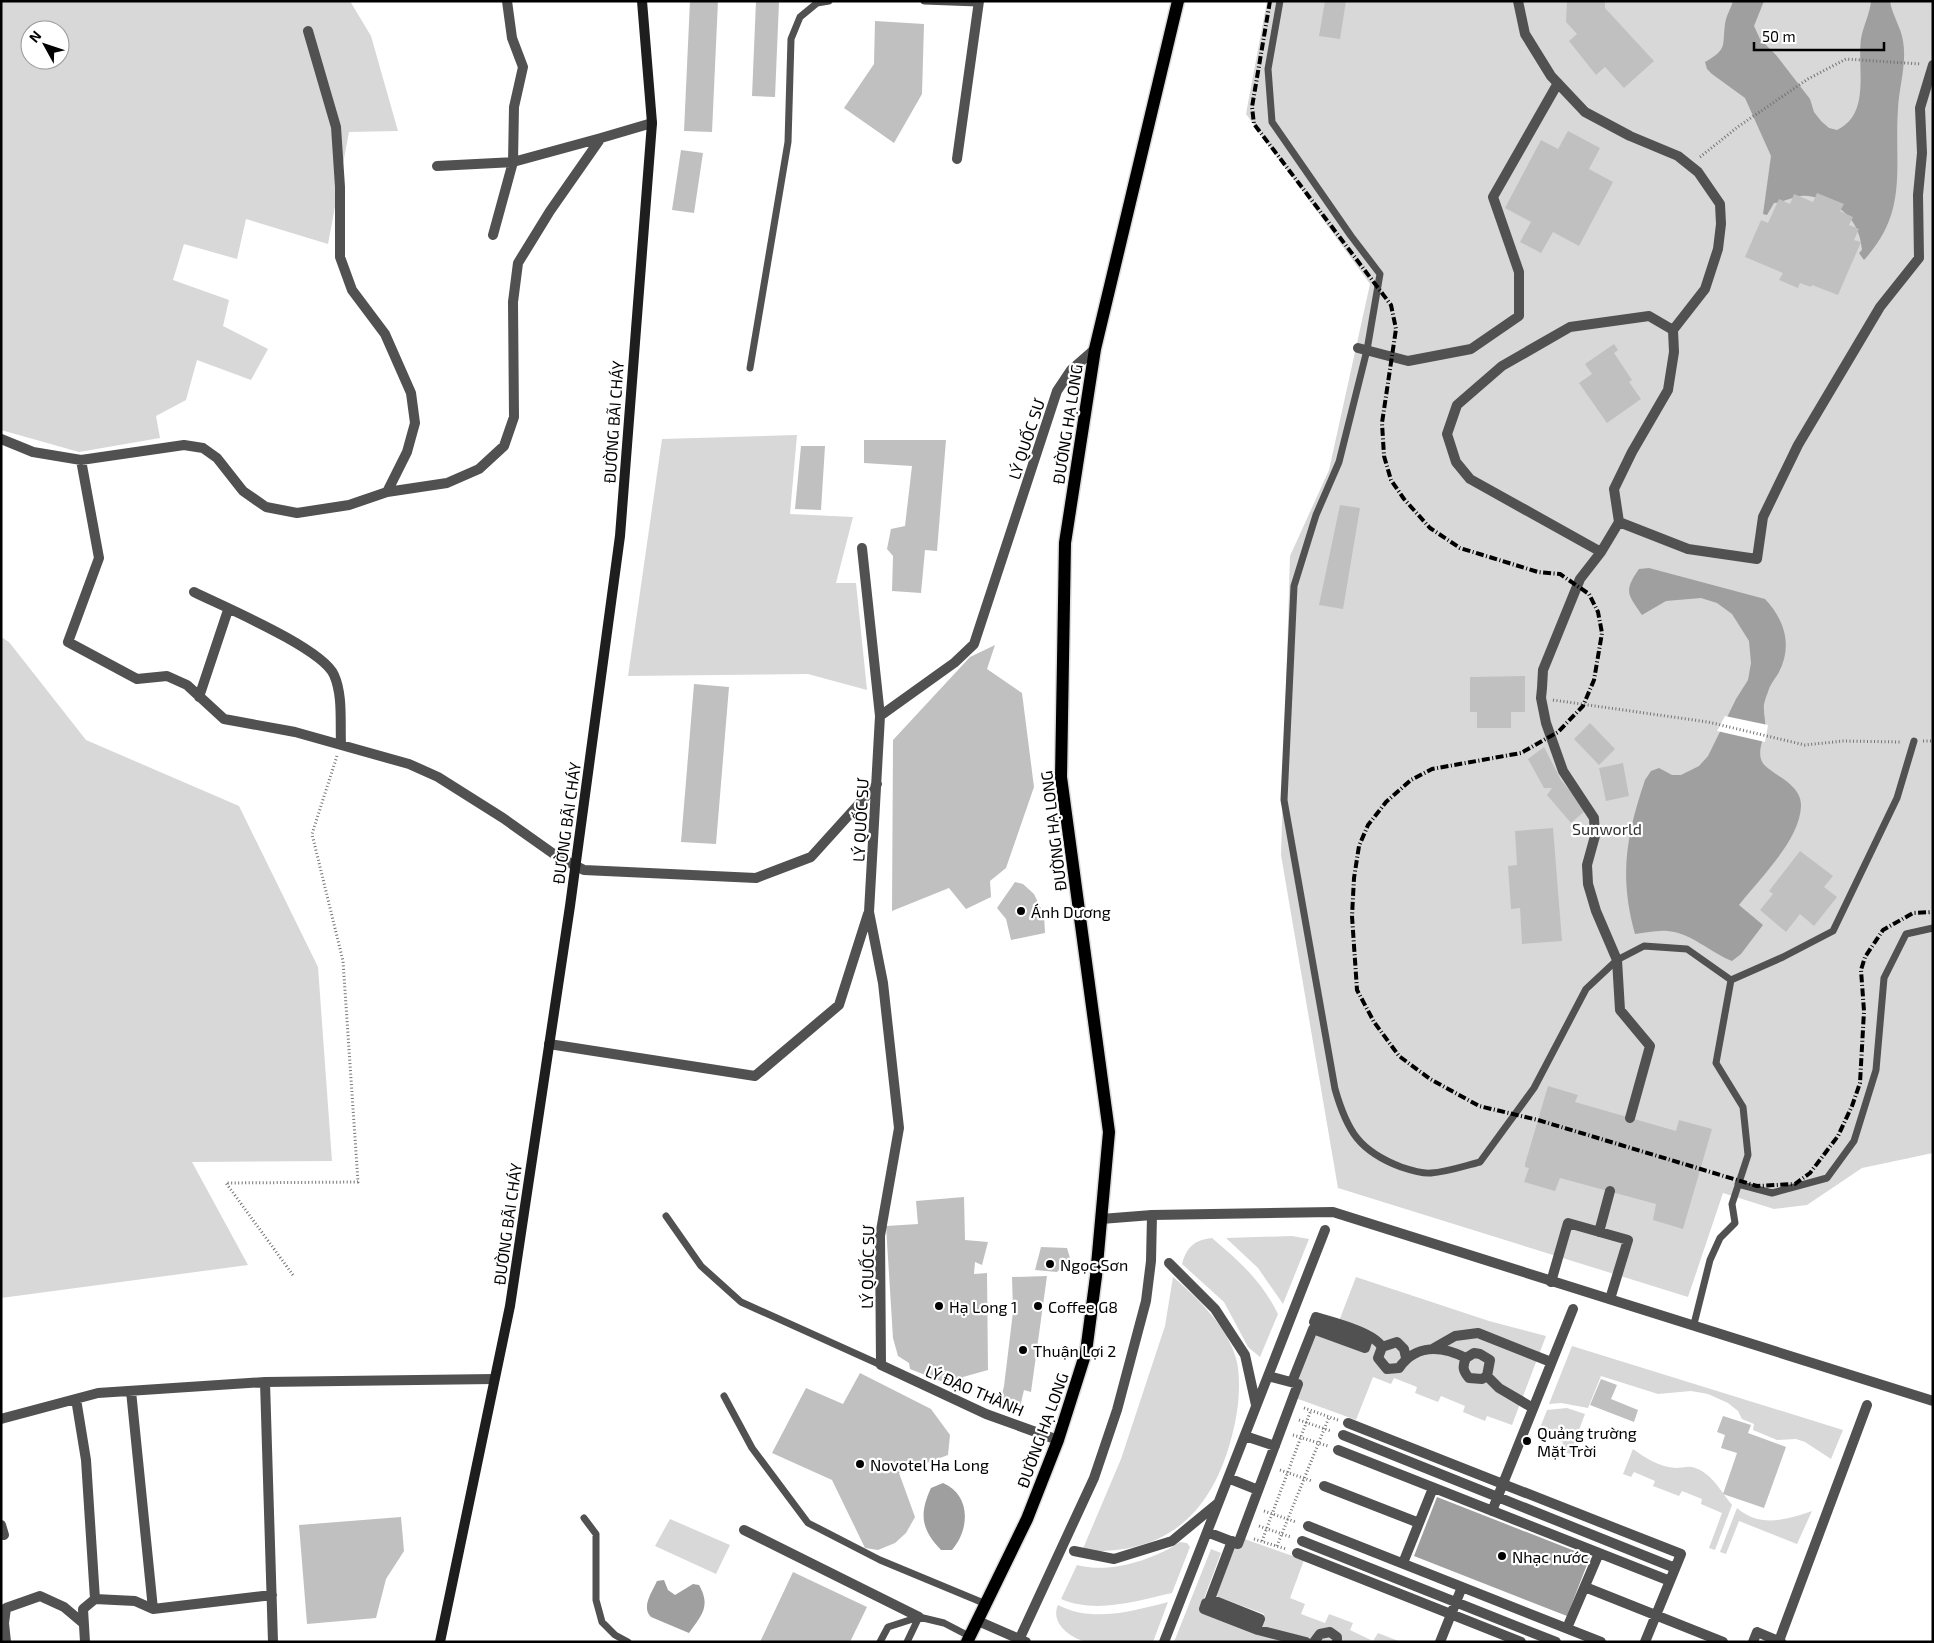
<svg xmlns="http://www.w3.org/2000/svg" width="1934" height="1643" font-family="'Exo 2',sans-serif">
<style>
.green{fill:#d8d8d8;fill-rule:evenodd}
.water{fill:#9f9f9f}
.pier{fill:#fff}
.building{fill:#c0c0c0}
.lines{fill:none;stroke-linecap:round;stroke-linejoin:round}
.primary-casing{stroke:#dbdbdb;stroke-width:15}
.path{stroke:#737373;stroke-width:3;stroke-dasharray:1 2.5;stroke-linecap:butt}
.service{stroke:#515151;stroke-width:7}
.pedestrian{stroke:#515151;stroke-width:10}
.minor{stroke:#515151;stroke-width:10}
.tertiary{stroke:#515151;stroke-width:10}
.secondary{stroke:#1e1e1e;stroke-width:10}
.primary{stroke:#000;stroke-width:12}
.rail{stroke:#000;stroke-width:4;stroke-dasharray:8 2.5 1 2.5;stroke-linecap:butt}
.poi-dot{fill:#000;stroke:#fff;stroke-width:2}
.labels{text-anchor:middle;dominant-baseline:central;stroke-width:4.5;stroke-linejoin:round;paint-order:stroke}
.street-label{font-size:16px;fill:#000;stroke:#fff}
.park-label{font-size:16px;fill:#2f2f2f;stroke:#fff}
.poi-label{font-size:16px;fill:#000;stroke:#fff;text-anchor:start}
</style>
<rect width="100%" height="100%" fill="#fff"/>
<!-- green -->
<path class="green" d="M1,1h349l21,35 27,95 -49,1 -21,112 -82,-25 -9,40 -53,-15 -11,36 56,20 -6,26 45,23 -17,31 -54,-20 -11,40 -30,16 4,22 -81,14 -78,-22zM30,30h30v30h-30z
M1267,1h666v1152l-71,15 -55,37 -33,4 -51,-16 -35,104 -350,-109 -57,-333 9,-299 39,-86 41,-186 -124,-170z
M797,435l-7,79 63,3 -17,66h20l11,107 -59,-16 -180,2 34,-237z
M1,637l8,5 77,98 153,66 79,161 14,194 -140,1 56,103 -247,33z
M1292,1236l17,3 -26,65 -25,-36 -32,-30z
M1212,1238c28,24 49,42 66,76l-18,43 -12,-10 -24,-45 -42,-38c5,-17 12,-24 30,-26z
M1173,1277c25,21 61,56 65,91 3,25 -1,51 -8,75 -22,76 -68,112 -148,108l39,-92 44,-133z
M1356,1277l133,44 57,15 -34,89 -25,-9 -2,5 -22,-9 2,-6 -24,-10 -3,6 -23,-9 2,-6 -23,-9 -3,6 -18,-7 -17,43 -66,-24 25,-64 24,-11z
M1572,1346l271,84 -12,29 -26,-17 -9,-3 -19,1 -24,-10 1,-6 -12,-5 -4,-8 -10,-8 -20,-9 -17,-3 -33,3 -57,-18 -13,32 -27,-5 -12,1z
M1567,1408l18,6 -15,40 53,20 10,-25c12,9 27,18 43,19 5,0 11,-2 16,-1 18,4 29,24 40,38l-17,45 -6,-2 13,-35 -21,-9 1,-5 -20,-8 -3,5 -26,-10 2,-5 -21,-9 -3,5 -61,-23 -9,-4 2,-8 -25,-9 9,-23z
M1737,1508c23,20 49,12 75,3l-15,33 -58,-23 -13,33 -6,-2z
M670,1519l60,26 -14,29 -61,-28z
M1236,1536l68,24 -14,38 15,6 -4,10 24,9 4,-9 24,9 -3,7 23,11 5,-8 23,9h-227l37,-93 10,4 -21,56 62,13 2,-8 -51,-19z
M1180,1542l7,1 3,4 -18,46c-36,8 -76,21 -111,6l16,-34c33,9 76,-5 103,-23z
M1168,1602l-15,40c-18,0 -49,1 -66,0 -17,-4 -37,-19 -29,-37 34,18 75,6 110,-3z"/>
<!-- water -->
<path class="water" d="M1733,1h31l-10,25 6,13 16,16 34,44 4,13 7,9 8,7 8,2c34,-16 20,-61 24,-91 2,-13 9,-25 10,-38h19c2,14 11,26 13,40 4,23 -4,46 -5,68 -4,59 11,102 -34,151l-5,-7 3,-3c-2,-26 -17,-43 -42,-51 -6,-2 -12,-4 -19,-3 -9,1 -17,6 -27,7l-7,12 -4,-1 8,-58 -26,-58 -33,-24 -5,-5 -2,-7c23,-13 17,-16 20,-38 1,-8 6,-16 8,-23z
M1649,568l116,31c19,20 28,46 14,73 -3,6 -9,12 -11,20 -2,5 -5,13 -4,18 0,7 2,11 1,19 -1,8 -7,22 -4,30 3,14 41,22 40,47 -1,34 -41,72 -62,99l24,20 -22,29 -9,7c-21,-8 -42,-29 -65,-30 -10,-1 -21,2 -32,3 -16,-57 -9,-98 10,-154l6,-9 8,-3 13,7h9l18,-9 9,-10 28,-57 12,-19 3,-17 -2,-22 -17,-27 -15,-11 -16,-5 -35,3 -24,14c-14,-21 -19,-23 -3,-46z
M943,1483c28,12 27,46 9,67h-11c-20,-21 -22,-36 -10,-62z
M1437,1497l153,60 -23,59 -153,-60z
M664,1580l4,10 7,5 18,-11 6,1c12,21 3,30 -10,48l-38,-16c-10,-10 1,-25 6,-36z"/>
<!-- pier -->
<path class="pier" d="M1725,716l43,9 -3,17 -48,-11z"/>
<!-- building -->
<path class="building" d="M690,1h28l-6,131 -28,-1z
M756,1l23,1 -4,95 -23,-1z
M1325,1h21l-6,38 -21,-3z
M1567,1h38v7l49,53 -30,27 -19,-21 -9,8 -27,-34 8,-7 -11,-12z
M875,21l49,3 -2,70 -28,49 -50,-35 30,-44z
M1568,131l32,17 -11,21 24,13 -34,64 -26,-14 -12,21 -21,-11 11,-20 -26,-14 36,-68 17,9z
M681,150l22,3 -9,60 -22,-3z
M1817,193l27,11 -4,7 13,6 -4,8 10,4 -5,11 7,2 -23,53 -26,-10 -1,2 -11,-4 -2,5 -19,-8 4,-7 -38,-16 16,-37 7,3 11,-24 11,5 4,-10 19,8z
M1614,344l4,6 -4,3 18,27 -3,2 12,17 -34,24 -28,-40 13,-9 -7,-10z
M864,440h82l-9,111 -12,-1 -4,43 -29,-2 1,-35 -6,-7 4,-20 14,-3 7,-60 -48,-3z
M801,446h24l-4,64 -26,-1z
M1340,505l20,3 -17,101 -24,-4z
M995,645l-8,24 35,24 12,94 -28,81 -16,13 1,16 -25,12 -17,-21 -57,23 1,-171 77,-83z
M1525,676v36h-14v16h-34v-16h-7v-35z
M694,684l35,3 -13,157 -35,-2z
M1590,723l25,26 -16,16 -25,-26z
M1544,747l17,33 25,30 -15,13 -24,-28 5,-7h-8l-16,-29z
M1623,763l6,33 -23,5 -7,-33z
M1553,828l9,113 -40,3 -2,-36 -9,1 -3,-43 9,-1 -2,-34z
M1800,851l33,25 -9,11 13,10 -23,29 -14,-12 -14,18 -26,-22 13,-16 -4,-3z
M1015,882l8,2 11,10 10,21 1,18 -34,7 -5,-21 -9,-11z
M1548,1086l30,9 -3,7 101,29 3,-11 33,9 -29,100 -30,-9 3,-16 -96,-26 -5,13 -31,-9 5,-14 -4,-1v-3z
M964,1197l1,43 23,2 -6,23 -7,-3 -1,12 13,-1 1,97 -25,7 3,14 -56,-22 -1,-6 -11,-7 -5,-18 -7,-112 32,-2 -2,-23z
M1041,1247l26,1 3,10 -13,14 -22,-2z
M1047,1276l-16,116 -7,-2 -5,21 -20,-4 5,-21 9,-74 -1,-35z
M860,1373l71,36 19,26 -2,20 -49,18 16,44 -9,16 -11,10 -17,7 -13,-2 -33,-68 -60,-27 34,-65 37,16z
M1601,1379l16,6 -6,14 27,11 -4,12 -44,-17z
M1723,1416l28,9 -3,8 38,14 -22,61 -41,-14 14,-41 -16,-5 4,-13 -8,-3z
M401,1517l3,34 -18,28 -10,39 -69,6 -8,-99z
M793,1572l74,35 -17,35h-90z"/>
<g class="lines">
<!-- primary casing -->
<g class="primary-casing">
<path id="primary" d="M967,1642l60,-123 31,-79 28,-88 10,-76 13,-144 -48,-355 4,-234 30,-194 83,-348"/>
</g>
<!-- path -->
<path class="path" d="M1700,157l39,-31 69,-47 38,-20 75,5
M1553,700l155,22 97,23 38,-4 59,1
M1923,741h10
M293,1275l-67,-92 132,-1 -15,-221 -31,-127 25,-78
M1304,1408l34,12
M1299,1420l32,11
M1293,1435l35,11
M1280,1470l32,11
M1264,1511l32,11
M1259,1526l32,11
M1254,1539l32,10
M1262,1541l49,-131
M1277,1546l52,-129"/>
<!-- service -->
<path class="service" d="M924,1l54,2
M1280,1l-12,68 4,53 79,114 29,38 -13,76 -28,112 -23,53 -22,71 -10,214 51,289c12,42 24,62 66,78 9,3 21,7 30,6 16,-1 33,-7 49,-11l54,-74 52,-99 31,-29 27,-14 43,3 44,31
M750,368l38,-226 3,-103 9,-22 17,-14 12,-2
M1738,1184l34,9 55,-15 27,-37 22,-71 8,-92 22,-44 27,-6
M666,1216l35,50 40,36 140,63
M1694,1324l16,-64 10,-22 15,-15 -3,-19 16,-49 -5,-48 -27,-44 15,-83 52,-23 50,-26 64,-133 17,-57
M724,1396l28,52 56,75 72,37 106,44
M584,1518l12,16v66l6,22 13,13 13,7
M880,1642l8,-15 31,-10
M907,1642l12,-25 25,6 25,13"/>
<!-- pedestrian -->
<path class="pedestrian" d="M1518,1l7,33 26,42 34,36 45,24 48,20 20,16 22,32 1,20 -3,25 -13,40 -32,41 1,22 -6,38 -36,62 -18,37 5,33 -18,30 -21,27 -37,91 -1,18 -1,10 5,25 17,48 31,47 1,18 -8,29 1,19 8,27 21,49 3,50 30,36 -20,72
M1358,348l50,13 63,-12 48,-33v-44l-26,-75 65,-114
M1619,522l69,27 69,10 6,-42 35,-72 82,-138 39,-49 -1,-63 4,-42 -2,-45 13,-43
M1601,552l-131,-73 -14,-17 -9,-28 10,-29 45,-39 68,-39 79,-11 24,14
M1599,1232l11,-41
M1169,1263l46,46 30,46 11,50
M1551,1282l17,-59 60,17 -18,59
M1382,1347l15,-5 7,7 2,9
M1434,1348l21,-12 23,-3 73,29
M1466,1358l8,-5 6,1 10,6 -3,16
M1292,1382l21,-53 52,19 2,-6 -53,-20 2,-5c16,5 58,15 66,30l-4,11 9,11 12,-1c17,-24 43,-22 67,-10 -4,9 -3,13 3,20l13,1 5,-3 12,12 34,20
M1348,1423l333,131 -36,88
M1343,1435l332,133
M1245,1436l30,10
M1338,1450l332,131
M1228,1478l30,12
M1324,1486l95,37
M1492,1511l81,-202
M1308,1526l293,116
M1207,1532l31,12 60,-160 -30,-8
M1232,1541l-22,58 50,20 -2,5 -52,-21 -2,6 54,21 48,12
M1302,1541l254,101
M1074,1551l40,8 58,-18 46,-38
M1297,1553l224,89
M1403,1563l30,-75
M1585,1587l138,55
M1567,1628l32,-75
M1779,1641l88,-236
M1164,1642l161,-412
M1314,1642l6,-8 10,-2 7,5v5
M1440,1642l22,-55
M1753,1642l4,-10 24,10"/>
<!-- minor -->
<path class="minor" d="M308,31l28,96 4,60v70l12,33 33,44 26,59 4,30 -8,29 -20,40
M957,159l22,-158
M437,166l76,-4 88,-24
M493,235l20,-73 1,-55 9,-40 -11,-29 -5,-37
M1,439l32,13 48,8 103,-15 19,3 14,10 26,33 23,16 31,6 52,-8 38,-13 60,-9 32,-14 25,-23 10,-29 -1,-115 5,-39 32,-52 51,-73 51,-15
M81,460l18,98 -31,84 69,37 30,-3 20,9 37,34 71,13 114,32 29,13 65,41 55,39 26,13 172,8 55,-21 66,-73
M862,548l18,168
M194,592c30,15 128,56 140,83 9,20 6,47 7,69
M199,697l29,-87
M549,1044l206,32 84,-71 29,-91
M1101,1219l51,-4 181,-3 600,189
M265,1382l8,260
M131,1391l22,218
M76,1399l10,61 9,139
M1,1419l97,-26 167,-11 229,-3
M1058,1440l-72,-26 -105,-49 -1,-129 19,-108 -16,-145 -14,-71 11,-196 74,-53 20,-19 83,-253 14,-21 24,-21
M1,1525l3,10
M744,1530l175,87
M978,1621l48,21
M6,1642l-2,-19 2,-15 34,-12 24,11 19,16
M85,1642l-2,-33 12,-10 40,2 18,8 119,-14"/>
<!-- tertiary -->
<path class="tertiary" d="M1018,1642l76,-164 23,-68 29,-109 5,-40 1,-46"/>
<!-- secondary -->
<path class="secondary" d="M440,1642l70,-336 60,-400 50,-370 32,-413 -10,-122"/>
<!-- primary -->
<use href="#primary" class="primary"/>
<!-- rail -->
<path class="rail" d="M1270,1l-18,106 2,17 137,181 5,24 -14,94 2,33 7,24 13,19 26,29 30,20 78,24 22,2 29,20 9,18 4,21 -8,47 -11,26 -25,26 -37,21 -89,16 -21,11 -25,22 -18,23 -9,21 -5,32 -2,38 5,74 17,32 25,34 31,23 49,27 59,14 219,66 38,-2 15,-11 28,-37 14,-30 8,-23 4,-72 -3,-41 4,-13 18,-27 30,-17 20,-1"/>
</g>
<!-- markers -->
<g class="poi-dot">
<circle cx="1021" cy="911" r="5"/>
<circle cx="1050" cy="1264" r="5"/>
<circle cx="939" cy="1306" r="5"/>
<circle cx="1038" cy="1306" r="5"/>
<circle cx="1023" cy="1350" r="5"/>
<circle cx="1527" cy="1441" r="5"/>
<circle cx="860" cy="1464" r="5"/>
<circle cx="1502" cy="1556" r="5"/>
</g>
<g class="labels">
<!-- street labels -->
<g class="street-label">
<text transform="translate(613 422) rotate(-86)">ĐƯỜNG BÃI CHÁY</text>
<text transform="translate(1067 424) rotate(-81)">ĐƯỜNG HẠ LONG</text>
<text transform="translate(1026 439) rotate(-72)">LÝ QUỐC SƯ</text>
<text transform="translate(860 820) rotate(-87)">LÝ QUỐC SƯ</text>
<text transform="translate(566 823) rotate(-82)">ĐƯỜNG BÃI CHÁY</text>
<text transform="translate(1053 831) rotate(-97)">ĐƯỜNG HẠ LONG</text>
<text transform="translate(507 1224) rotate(-82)">ĐƯỜNG BÃI CHÁY</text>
<text transform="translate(867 1267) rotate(-89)">LÝ QUỐC SƯ</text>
<text transform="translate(975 1390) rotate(23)">LÝ ĐẠO THÀNH</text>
<text transform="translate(1042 1430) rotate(-70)">ĐƯỜNG HẠ LONG</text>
</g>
<!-- park labels -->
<g class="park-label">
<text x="1607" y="828">Sunworld</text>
</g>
<!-- poi labels -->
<g class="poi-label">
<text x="1031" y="911">Ánh Dương</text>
<text x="1060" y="1264">Ngọc Sơn</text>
<text x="949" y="1306">Hạ Long 1</text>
<text x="1048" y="1306">Coffee G8</text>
<text x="1033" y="1350">Thuận Lợi 2</text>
<text x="1537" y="1432">Quảng trường<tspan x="1537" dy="18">Mặt Trời</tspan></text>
<text x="870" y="1464">Novotel Ha Long</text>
<text x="1512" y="1556">Nhạc nước</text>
</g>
</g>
<!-- border -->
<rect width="1934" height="1643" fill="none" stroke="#000000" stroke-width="5"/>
<!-- north arrow -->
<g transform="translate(45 45) rotate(310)"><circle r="24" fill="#ffffff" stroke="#999999"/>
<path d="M0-4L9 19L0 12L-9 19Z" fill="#000000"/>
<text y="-8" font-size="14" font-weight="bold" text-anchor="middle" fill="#000000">N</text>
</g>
<!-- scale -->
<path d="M1754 42v8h130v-8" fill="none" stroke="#000000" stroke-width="2.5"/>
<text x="1762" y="42" font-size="15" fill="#000000" stroke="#ffffff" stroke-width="4" paint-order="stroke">50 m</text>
</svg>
